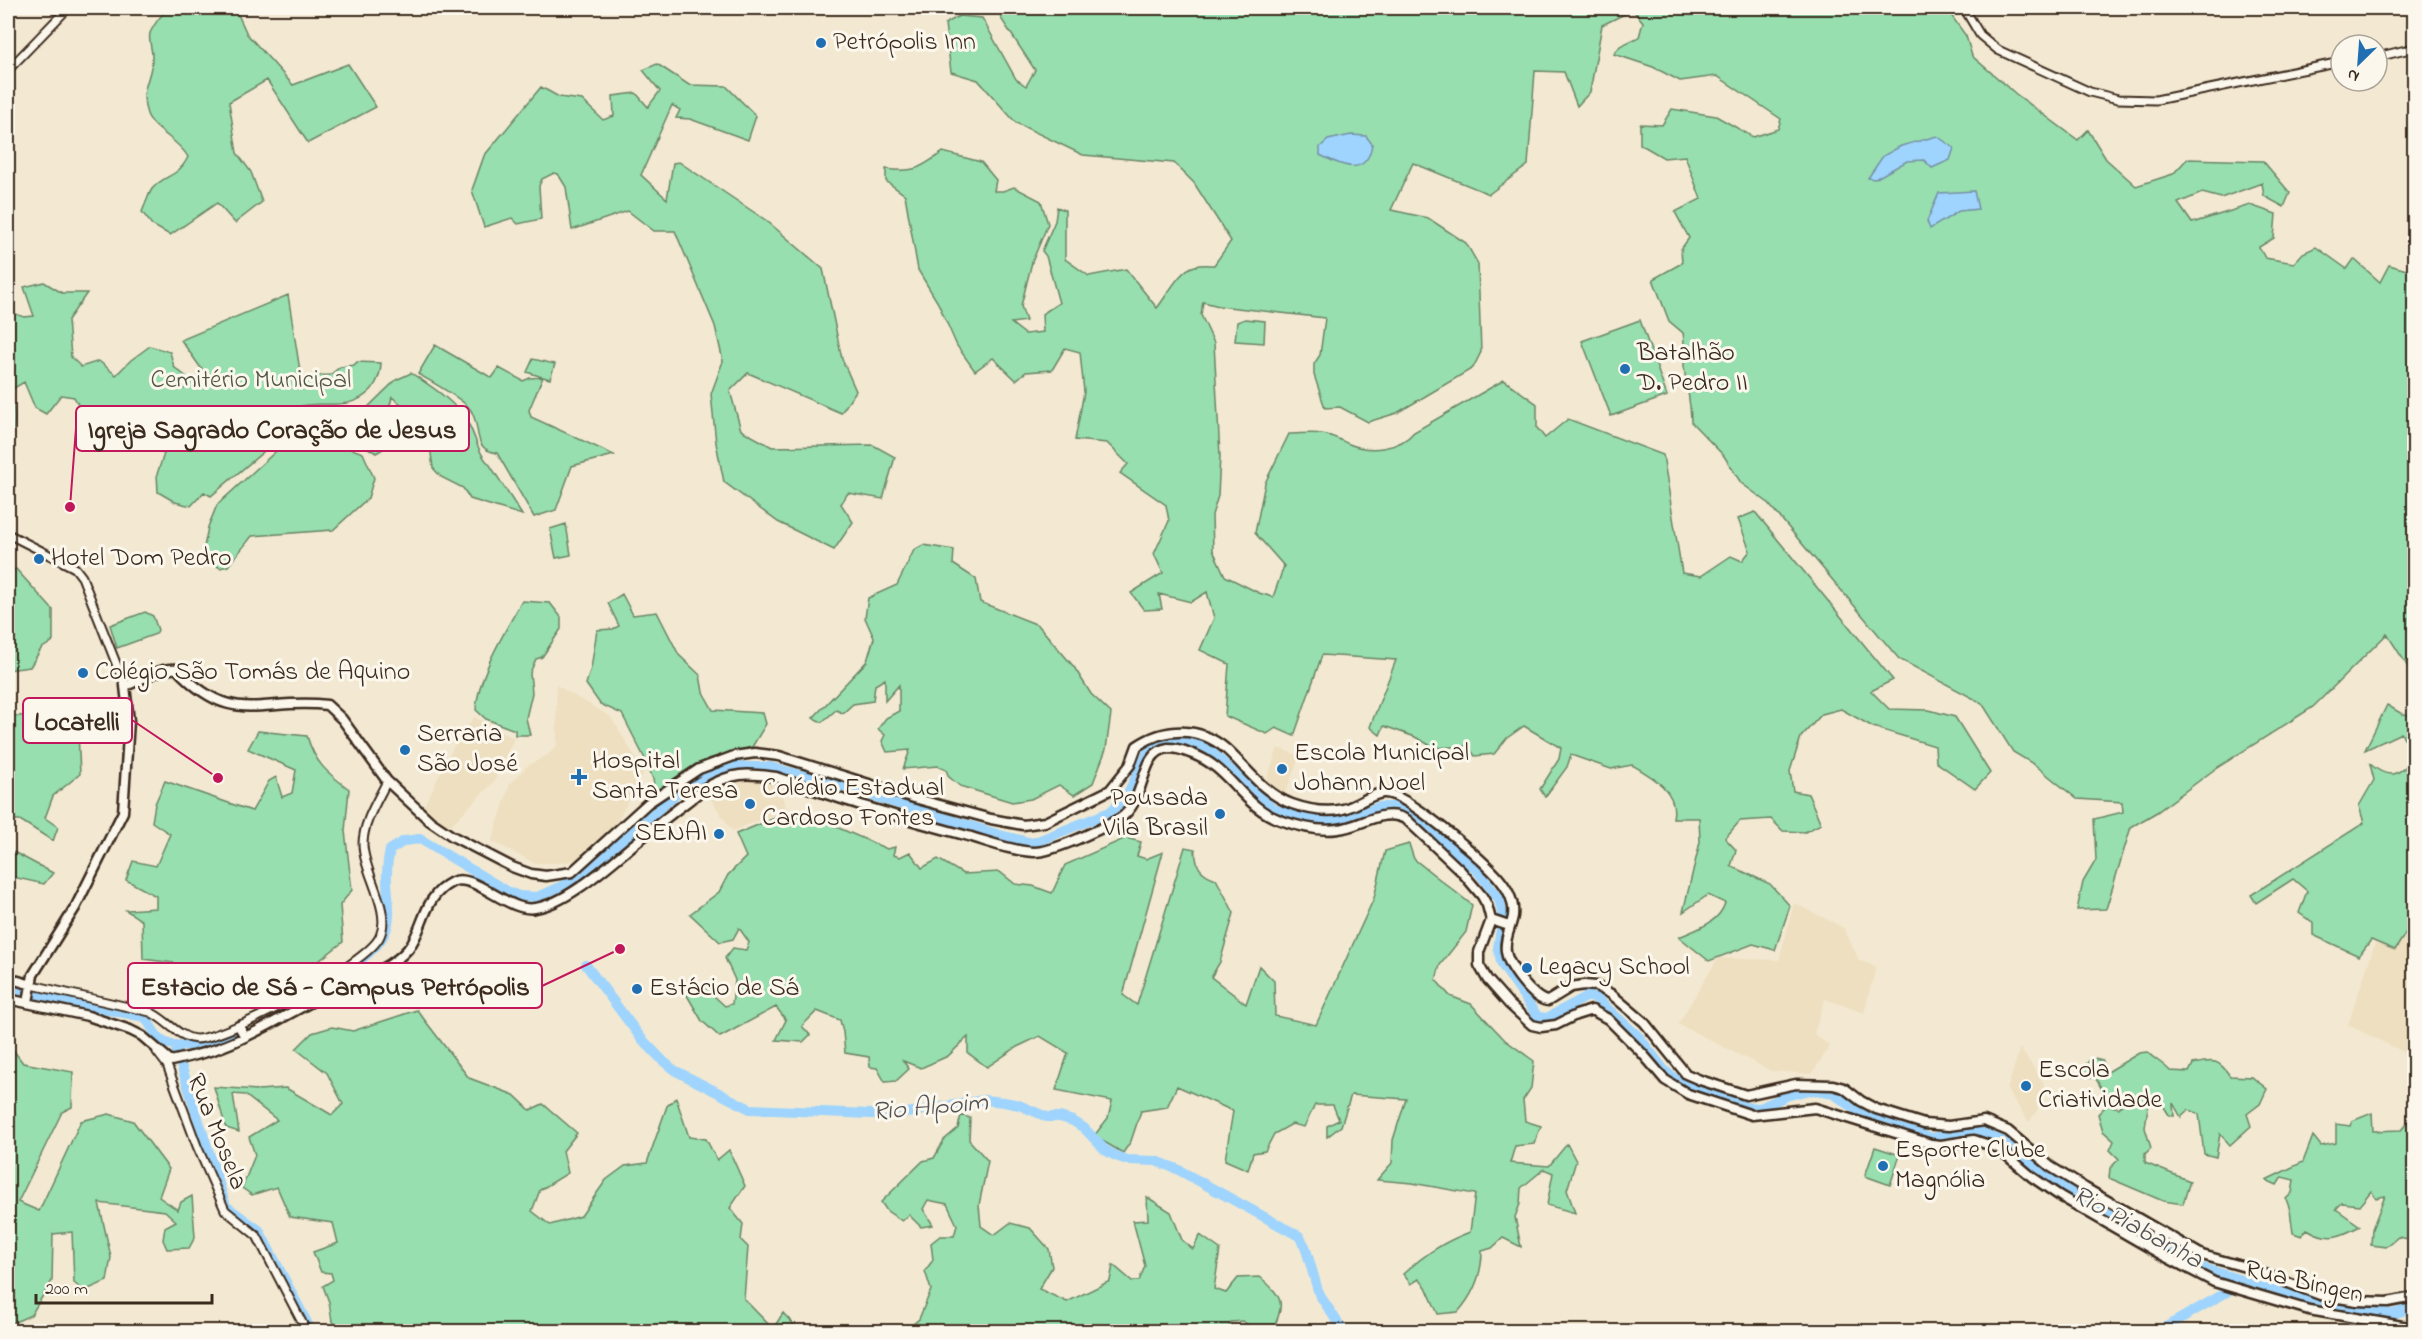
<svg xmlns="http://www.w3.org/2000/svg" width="2422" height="1339" font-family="'Indie Flower',sans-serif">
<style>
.built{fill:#eddfc0}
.green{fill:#97dfae;stroke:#698466;stroke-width:1.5}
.water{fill:#9ed4fd;stroke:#7690a4;stroke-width:1.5}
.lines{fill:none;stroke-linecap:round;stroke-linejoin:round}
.river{stroke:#9ed4fd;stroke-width:10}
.secondary-casing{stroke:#3b2a1e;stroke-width:11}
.primary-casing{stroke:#3b2a1e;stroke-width:13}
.secondary{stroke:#fbf7ec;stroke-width:7}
.primary{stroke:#fbf7ec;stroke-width:8}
.poi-dot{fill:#1f6fb2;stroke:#fbf7ec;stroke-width:2}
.labels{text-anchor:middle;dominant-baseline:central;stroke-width:6;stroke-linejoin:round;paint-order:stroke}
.poi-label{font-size:26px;fill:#3b2a1e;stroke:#fbf7ec;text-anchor:start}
.park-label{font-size:26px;fill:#525742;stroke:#fbf7ec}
.street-label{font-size:26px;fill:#3b2a1e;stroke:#fbf7ec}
.water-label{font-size:27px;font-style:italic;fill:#545456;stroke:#fbf7ec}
.leader{fill:none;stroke:#c2185b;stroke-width:2}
.callout-dot{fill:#c2185b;stroke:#fbf7ec;stroke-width:2}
.callout{fill:#fbf7ec;stroke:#c2185b;stroke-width:2}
.callout-label{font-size:27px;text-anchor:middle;font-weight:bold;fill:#3b2a1e}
</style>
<rect width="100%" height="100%" fill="#f3e9d2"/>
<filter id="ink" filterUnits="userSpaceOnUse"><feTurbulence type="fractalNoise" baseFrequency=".0167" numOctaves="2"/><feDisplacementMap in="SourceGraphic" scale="12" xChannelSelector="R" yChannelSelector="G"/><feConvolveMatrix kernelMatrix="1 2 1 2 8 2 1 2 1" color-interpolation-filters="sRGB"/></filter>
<g filter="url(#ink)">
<!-- built -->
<path class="built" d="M556,685l55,32 33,55 -30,55 -32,32 -21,4h-27l-42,-22 18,-57 17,-18 22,-12 8,-9z
M474,717l40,21 -20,44 -45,45 -26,-19 30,-60z
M1278,748l22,8 -16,40 -19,-13z
M727,780l50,1 10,28 -55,22 -26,-39z
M1794,903l50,25 15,32 17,7 -12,46 -39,-14 -11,35 16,12 -18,28 -41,-3 -93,-47 40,-66 61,2z
M2414,914v143l-66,-32 27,-82 20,6 18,-28z
M2020,1048l24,35 -6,26 -9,13 -22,-32z"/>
<!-- green -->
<path class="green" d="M169,8h63l4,2 11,24 46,51 55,-21 28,43 -68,36 -41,-63 -38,22 8,51 14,19 11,30 -27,21 -18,-20 -47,32 -18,-10 -10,-13c3,-7 6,-17 10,-23 12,-15 26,-11 36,-32 -8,-16 -35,-27 -41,-43 -9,-26 6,-36 5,-58 0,-8 -4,-16 -2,-23 5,-11 11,-18 19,-25z
M998,8h886l28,3 3,-3h31l20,28 6,20 44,38 62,46 10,-10 18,29 30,27 37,-12 14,-15 76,2 27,32 -6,14 -20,-11 -2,-13 -41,15 -19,-5 -24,10 14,20 58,-18 26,9 -2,24 -15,9 6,11 29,5 9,-10 13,-6 31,22 7,-10 26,23 9,-17 25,7v400l-6,-5 -21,-33 -74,73 -98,62 -58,43 -26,15 -25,82 -29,1 6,-28 13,-22 -2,-41 29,-7 -1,-10 -45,-3 -42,-34 -22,-13 -31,-49 -83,-44 -132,-157 -26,-19 -17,-27 -33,-34c0,-20 -5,-37 -7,-56 0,-12 1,-22 -1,-33l-14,-12 -16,-42 29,-16 -1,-14 8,-11 -14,-26 26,-13 -16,-43 -21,2 -24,-14v-20l22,1 10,-16 44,7 37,21 25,-8 3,-10 -64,-43 -37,5 -27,-14 -39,-13 6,-8 19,-9 4,-15 -10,-12 -31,15 -12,67 -13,14 -13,-34 -29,-1 -7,94 -39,29 -76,-31 -22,47 37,8 38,25 12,21 3,88 -8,16 -76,45 -29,9 -28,-15 -15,1 -11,-33v-11l6,-9 5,-37 -106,-12 -16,-4 -2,13 13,28 6,113 -2,40 -6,19 1,35 12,26 34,17 14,4 11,-31 -29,-33 10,-50 24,-49c11,0 23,-2 33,0 10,1 18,6 27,10 21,9 51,5 65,-12l90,-52 33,24v24l8,10 23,-19 95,36 19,118 19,3 30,-20 11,5 8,-10 -12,-32 17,-7 138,168 -22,11 18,18 40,1 26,7 35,56 -15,16 -39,-27 -1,-16 -62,-19 -32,-18 -19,5 -21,23 -11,34 3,20 15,3 13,30 -16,8 -22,-1 -12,-12 -31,2 -15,17 11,12 -5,16 39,18 20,22 -15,44 -22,-6 -44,17 -30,-24c18,-8 40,-14 46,-34l-17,-8 -25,17 17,-70 -1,-24h-26c6,-27 -22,-42 -41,-53l-21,4 -40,-14 -4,12 -22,30 -5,-8 19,-30 2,-11 -37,-22 -17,12 -13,16 -19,2 -7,-10 -33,2 -20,-11 -31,-11 -4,9 -10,-8 26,-67 -74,-5 -28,81 -18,-8 -9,6 -42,-18 4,-52 -29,-14 14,-32 -7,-26 -16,10 -32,-8 3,15 -18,1 -13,-17 32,-20 -9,-19 15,-33 -3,-16 -46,-32 8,-9 -21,-21 -32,-3 9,-48 -4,-40 -15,-4 -13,22 -26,2 -10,8 -23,-22 -18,13 -18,-25 -19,-43 -20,-33 -13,-75 -19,-14v-12c30,4 33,-1 57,-17l38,10 15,18 -2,11h9l11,-4 27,14 7,23 -16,38 -11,44 5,15 -15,2 14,11 18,-2 -1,-18 17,-11 -13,-47 -4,-5 13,-30 2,-14 8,3v49l24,17 37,-7 31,39c10,-12 23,-39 38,-42 6,-2 13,-1 19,-1l17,-24 -37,-58 -20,-20 -91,-8 -67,-32 -38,-43 -27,-8 -6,-48 14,-8 23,2 34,61 10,7 9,-16 -33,-50z
M657,64l32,21 37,1 30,30 -8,24 -58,-21 -14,-1 4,-8 -8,-5 -31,70 26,24 6,-36 6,-1 88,59 56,48 19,90 14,32 -15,22 -93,-40 -18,18 11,39 31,17 101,-2 22,12 -12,42 -35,-6 -7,11 12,18 -19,28 -56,-28 -54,-40 -8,-39 -5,-49 12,-33 -8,-35 -40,-95h-21l-26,-20 -56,19 -6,-43 -8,-13 -4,-1 -12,6 -3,7 2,33 -23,5 -6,-6 -28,9 -12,-37 12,-34 57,-69 18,10 23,3 21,20 11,-4 -1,-20 23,-3 12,14 12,-16 -17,-21z
M44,282l18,11h25l-19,27 3,37 10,10 18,-6 17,14 15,-15 19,-14 20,6 4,15 14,11 -3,10 18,-17 -22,-31 107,-45 13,82 29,-2 10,-8 14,-2 3,-3 24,1c0,9 -3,18 -9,26 -24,27 -56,7 -81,21l-22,37 -58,49 -7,-4 -13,14 -16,-4 -17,-10 -1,-18 7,-20 -23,-11 -16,-17 -31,8 -20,-37 -13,-2 -15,19 -11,-6 -11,-26 -15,9c6,16 8,33 1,49l-2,-5v-124l16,6 10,-1 -10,-29z
M1245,319l20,2 -1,22 -29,-2 2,-19z
M1640,320l27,76 -56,20 -29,-75z
M435,345l57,33 7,-10 24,13 7,-3 12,-1 -15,-5 6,-13 22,5 -5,15 -7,-2 -14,33 2,7 83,38 -42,11 -16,44 -22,7 -37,-64c-27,-4 -14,-26 -27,-44 -7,-10 -40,-28 -52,-35z
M411,373c21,14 44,28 57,50 8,14 10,31 22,42l32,50 -52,-16 -7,-11 -22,-11 -8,-9 -5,-37 -18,-14 -8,-12 -10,-8 -6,25 -3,27 -7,4 -25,-16 -28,-2 -4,-9 5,-5 13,-2 7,-6 21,-3 31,-30z
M315,414l7,24 41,15 11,25 -6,20 -35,32 -81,6 -24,30 -8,2 -18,-11 6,-30 9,-22 58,-53 25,-37z
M566,524l5,31 -15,3 -6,-29z
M923,545l31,5 -1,14 23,15 4,23 58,23 36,42 17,27 20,19 -5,36 -13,34 -19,12 -15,-10 -28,14 -19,3 -52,-16 -11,-9 -3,-7 -8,-4 -35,3 7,-19 -23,2 -5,-11 3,-6 -7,-6 8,-11 13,-7v-26l-14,16v-22l-10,6 -2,16 -20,3 -10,9 -7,-3 -14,12 -9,-4 54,-57 7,-23 -9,-20 3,-20 29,-13 17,-35z
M16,569l37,41v31l-12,8 -11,18 -22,3v-99z
M622,594l11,21 24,-3 22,43 21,20 3,17 10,18 50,3 3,11 -14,23 -44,12 -53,33 -2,-13 -8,-20 -23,-45 -22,-10 -14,-20 5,-16 6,-38 16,-1 6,-3 -11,-23z
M522,601l28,2 11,14v12l-19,28 -6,2 -6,14 2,20 -6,25 4,17h-15v-5l-29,-11 -10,-9c2,-36 29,-78 46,-109z
M145,612l8,4 5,14 -2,4 -39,14 -7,-23z
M2387,705l15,9 12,1v39l-13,-21 -36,17z
M64,715l14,17 2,42 -27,22 -8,22 13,9 -5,14 -33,-21h-12v-102l3,-2z
M258,731l49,5c8,27 20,37 42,53l-4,42 7,59 -12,15 3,37 -32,25 -52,22 -20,15 -58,-2 -2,-10 16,-7 -3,-12 -18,-10 -31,-4 -1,-38 -16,-11 30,-2v-12l-30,-16 7,-19 23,5 14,-32 -18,-12 3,-18 10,-23 87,30 17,-30 7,-4 6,20 10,-4 4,-23 -48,-21z
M2414,758v156l-1,7 -18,29 -24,-10 -12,16 -46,-21v-12l-14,-10 8,-22 -14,-12 -37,24 -5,-8 113,-72 -5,-17 15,-26 -4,-16c19,16 29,12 44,-6z
M787,813l21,8 17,1 62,27 8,-2 -2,8 7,2 10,-5 12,16 16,-9 25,15 37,-2 15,12 18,2 19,7 13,-28 61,-27 15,4 -4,14 9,3 17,-7 -40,143 14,10 48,-158 10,2c1,17 4,24 21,30l18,34 -14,49 -9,15 35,27 13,-38 15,15 1,35 41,9 58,-127 11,-47 24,-7 5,15 58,46 -6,27 -26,33 -4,15 14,16 21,8 34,36 29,21 -3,27 -8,12 2,21 16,5 -7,18 -19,2 -5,17 39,3 18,-22 9,17 -9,29 8,23 -28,-8 6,-32 -9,-4 -23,19 -1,16 -5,13 6,30 -18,-9 -11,10 -10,3c0,24 -8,43 -24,61l-20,2 -12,-27 -7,-8 -8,5 -8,-10c21,-19 40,-32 67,-42l5,-38 -63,-11 -35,-3 15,-17 1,-23 13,-41 -55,-4 -10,31 -14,11v-11l12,-6 -6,-15h-18l-11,22 -12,-3 -18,10 -9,17 -12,2 -5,17 -23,-10 8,-49 -56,-25 -10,21 -26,4 -10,30 -8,12 -29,-17 14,-18 4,-17 -56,-11 12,-37 -28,-17 -23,11 -30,20 -19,-14v-16l-20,19 -27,12 -18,-7 6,8 -13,12 -11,1 -8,-14 -7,-1 -1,-10 -24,-4 -2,-21 -3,-12 -23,-9 -15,15 8,9 -7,7 -27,-2 10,-20 -10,-13 -56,30 -18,-16 -21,-36 23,2 21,19 7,-2 3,-24 -10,-22 8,-10 13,2 3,-8 -10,-14 -6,11 -13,3 -30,-28 29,-22 9,-17 18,-18 -10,-23z
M8,849l45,24 -9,11 -36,-8z
M417,1010l52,68 45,17 16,15 13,-6 34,29 -14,18 5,22 -28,17 -8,21 18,14 31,-9 25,-36 19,-14 22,-3 20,-57 9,-8 13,39 17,2 11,21 12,-10 16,36 -15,22 13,16 -2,16 7,7 -4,52 29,30 10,-16 17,18h-457l-11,-10 -3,-19 -6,-16 10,-6 -2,-7 -10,-1 -8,-20 25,-9 -5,-20 -43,-6 -13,-30 -25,8 -10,-7 13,-33 -6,-18 28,-17 -32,-25 -12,-1 6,38 -13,-4 -12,-41 44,3 28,-2 46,27 11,-11 -16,-31 -31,-24 16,-16 20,-6 21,4z
M8,1043l15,20 50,9 -1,35 -10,5 -44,90 21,9 42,-90 28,-7 24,7 36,48 -10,28 19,13 3,-8 11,-6 3,41 -6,11 -22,1 -4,-9 2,-13 11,-6 -11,-10 -66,-8 12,54 -4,24 -23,10 -10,-8 -2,-51 -19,2 -1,47 -21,34 -23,10z
M2147,1052c7,7 16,11 23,19l19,1 4,-8c20,-4 25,-6 37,12l22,1 15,12 -7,15 -13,10 4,12 -21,19 -10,-11 -4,23 -12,-3 -5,-40 -10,-4 -8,7 -8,-14 1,13 -5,-1 -8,-13 -13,4 -3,22 6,20 -6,6v9l45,18 -7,23 -20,-3 -54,-23 1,-10 9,-9 -9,-9 4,-9 -11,-10 -5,-17 9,-9 12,3 6,-8 -21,-7 -8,-14 -17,-5 12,-16 12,3 3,12 33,-20z
M2372,1113l1,18 28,-1 7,-8 6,-1v119l-16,-3 -12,10 -15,-2 1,-16 13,-33 -9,2 -5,-7 -11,14 -18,-2 -6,6 24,17c-20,11 -32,16 -53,3l-5,7 -9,-3 -3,-23 -4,-11 6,-6 2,-13 -12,-3 -5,8 -11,-5 37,-18 10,-26 8,10 15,-3v-19l14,2 2,-5z
M961,1115l9,3 -1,22 19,21 -9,44 2,21 13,9 16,-12 20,5 19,21 3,18 -13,22 28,13 43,-21 3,-16 19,16h7l6,-15 -12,-45 15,-1 -1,-23 24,15 11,28 11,9 7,-14 20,14 -6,40 12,4 12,-15 22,-1c23,19 26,27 12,54h-17l-12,-10 -12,1 -4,10 -322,-1 14,-12 12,-29 -6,-19 8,-11 -2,-17 9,-7h14l3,-11 -10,-21 -19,-4 -5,9 10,16 -12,2 -12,-12 -7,6 -15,-10 -6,-9 42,-41 11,-3 10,-18 14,-12z
M1875,1147l25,8 -10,30 -25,-9z"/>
<!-- water -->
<path class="water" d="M1351,135l15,1 6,8c-5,34 -30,22 -52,11v-8l8,-7z
M1937,136l17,12 -4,12 -18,8 -8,-8 -17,1 -32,18 -7,-1 15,-22 18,-10z
M1974,191l4,18 -19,2 -29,18 -3,-8 12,-28z"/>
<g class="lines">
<!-- river -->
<path class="river" d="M353,965c60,-40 24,-63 37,-115l14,-9 16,-2 87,52 12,5 18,1 29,-13 37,-27 73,-63 31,-20 23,-7h40l47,12 183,56 33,8 77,-31 16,-15 22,-45 15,-10h23l22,7 65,60 38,11 30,1 38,-14h16l14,5 68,58 22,29 4,17 -5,32 4,17 36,52 9,1 41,-22 9,3 42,38 26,34 15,12 65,24 15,1 26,-12 23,-6 25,4 22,15 39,18 37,11 47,-7 23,10 53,41 97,59 51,27 105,33 41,8 44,5 10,-3 11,-9
M586,965l55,73 22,23 11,9 76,39 145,6 89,-15 20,2 15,3 28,12h13l13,4 11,7 21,22 11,6 11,4 29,1 21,8 122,67 6,10 14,48 25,38
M8,991l137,26c5,7 10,18 16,23 19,14 58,-2 76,-11
M175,1046l51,160 33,24 53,102
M2157,1332l70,-40 6,-8 -2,-5"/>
<!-- secondary casing -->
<g class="secondary-casing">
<path id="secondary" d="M1964,8l16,27 18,15 92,42 28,7 38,1 185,-38
M2377,57l37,-9
M8,70l60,-62
M8,534l67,34 7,9 43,109
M32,985l118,27c16,7 29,26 46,27 30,0 173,-75 184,-103 12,-26 -17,-64 -17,-92 0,-22 15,-44 24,-63
M157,1052l10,13 30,81 28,64 32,26 50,96"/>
</g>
<!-- primary casing -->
<g class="primary-casing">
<path id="primary" d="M1491,920l18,6
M8,978l24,7
M8,999l80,17 42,14 12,6 29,25c18,-4 36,-8 53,-15 38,-14 72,-38 109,-55 25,-12 56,-20 75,-42 17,-21 14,-52 44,-67 21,-11 56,31 83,26 36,-5 84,-53 113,-75 18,-16 38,-30 57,-45 28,-16 41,-15 71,-11 63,22 128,42 192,59 21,6 44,15 66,16 20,0 67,-23 85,-33 29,-18 19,-67 49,-71 7,0 15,2 22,5 41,14 51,53 90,67 17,6 39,12 58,9 23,-2 46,-23 69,-9l54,51 21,25 5,9 4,15 -12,32v13l8,14 22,25 23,21 9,2 15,-2 20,-10 16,-5 16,9 34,34 23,27 23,14 64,21 63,-7 116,36 10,1 33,-5 24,8 34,29 28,19 104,60 50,26 95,28 105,18
M28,1002l5,-27 42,-67 48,-96 6,-91 -4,-35c16,-6 36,-19 52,-17 56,60 84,28 150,36l15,14 45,62 43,40 22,15 60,31 19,7 15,2 26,-4 76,-69 51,-34 35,-13 21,-3 24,3 135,42 77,21 32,6 22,-3 65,-32 20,-25 7,-19c28,-19 62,-20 89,3 21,19 38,45 66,55 20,7 42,11 62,1 9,-4 19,-11 29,-12 22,-2 97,65 113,82 10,11 19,25 17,41 -2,12 -9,23 -7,35 1,14 28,50 42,50l23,-14 13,-2 12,1 15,8 33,28 42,52 14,6 46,15 50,-11 37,1 11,3 17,13 15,8 48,15 25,2 35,-5 24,10 43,36 34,21 117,67 47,13 71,27 37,6 31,1 26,-5
M239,1026l6,11
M2149,1247l8,-17"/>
</g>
<!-- secondary -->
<use href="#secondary" class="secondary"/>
<!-- primary -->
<use href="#primary" class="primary"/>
</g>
</g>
<!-- markers -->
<g class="poi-dot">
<circle cx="821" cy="43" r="6"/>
<circle cx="1625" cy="369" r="6"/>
<circle cx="39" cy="559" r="6"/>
<circle cx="83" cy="673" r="6"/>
<circle cx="405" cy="750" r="6"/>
<circle cx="1282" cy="769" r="6"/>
<path d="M576 768h6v6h6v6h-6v6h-6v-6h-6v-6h6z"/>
<circle cx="750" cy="804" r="6"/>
<circle cx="1220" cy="814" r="6"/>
<circle cx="719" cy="834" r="6"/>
<circle cx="1527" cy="968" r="6"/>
<circle cx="637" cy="989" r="6"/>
<circle cx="2026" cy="1086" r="6"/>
<circle cx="1883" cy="1166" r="6"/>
</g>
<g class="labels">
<!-- poi labels -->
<g class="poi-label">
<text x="833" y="43">Petrópolis Inn</text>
<text x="1637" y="354">Batalhão<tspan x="1637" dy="30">D. Pedro II</tspan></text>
<text x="51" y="559">Hotel Dom Pedro</text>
<text x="95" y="673">Colégio São Tomás de Aquino</text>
<text x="417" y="735">Serraria<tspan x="417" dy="30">São José</tspan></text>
<text x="1294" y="754">Escola Municipal<tspan x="1294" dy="30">Johann Noel</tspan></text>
<text x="592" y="762">Hospital<tspan x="592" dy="30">Santa Teresa</tspan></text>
<text x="762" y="789">Colédio Estadual<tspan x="762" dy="30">Cardoso Fontes</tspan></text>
<text x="1208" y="799" text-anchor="end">Pousada<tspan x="1208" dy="30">Vila Brasil</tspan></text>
<text x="707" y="834" text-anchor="end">SENAI</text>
<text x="1539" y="968">Legacy School</text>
<text x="649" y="989">Estácio de Sá</text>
<text x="2038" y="1071">Escola<tspan x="2038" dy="30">Criatividade</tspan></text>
<text x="1895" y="1151">Esporte Clube<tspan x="1895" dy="30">Magnólia</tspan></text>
</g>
<!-- park labels -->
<g class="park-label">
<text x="251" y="381">Cemitério Municipal</text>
</g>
<!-- street labels -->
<g class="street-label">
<text transform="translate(216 1132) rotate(68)">Rua Mosela</text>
<text transform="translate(2304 1283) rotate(13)">Rua Bingen</text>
</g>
<!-- water labels -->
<g class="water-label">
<text transform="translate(930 1108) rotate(-5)">Rio Alpoim</text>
<text transform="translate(2137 1228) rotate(29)">Rio Piabanha</text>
</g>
</g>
<!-- callouts -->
<path class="leader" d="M70 507L76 428M218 778L132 720M620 949L542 986"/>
<g class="callout-dot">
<circle cx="70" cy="507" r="6"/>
<circle cx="218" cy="778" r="6"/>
<circle cx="620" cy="949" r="6"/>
</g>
<g class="callout">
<rect x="76" y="406" width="393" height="45" rx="6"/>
<rect x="23" y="698" width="109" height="45" rx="6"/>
<rect x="128" y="963" width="414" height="45" rx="6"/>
</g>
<g class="callout-label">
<text x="272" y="438">Igreja Sagrado Coração de Jesus</text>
<text x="77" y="730">Locatelli</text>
<text x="335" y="995">Estacio de Sá - Campus Petrópolis</text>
</g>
<!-- margin -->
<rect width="2422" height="1339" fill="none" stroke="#fbf7ec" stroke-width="30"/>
<rect x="15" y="15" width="2392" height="1309" fill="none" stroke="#3b2a1e" stroke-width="2" filter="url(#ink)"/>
<!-- north arrow -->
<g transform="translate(2359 63) rotate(205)"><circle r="28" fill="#fbf7ec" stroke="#aea59a" stroke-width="1.5"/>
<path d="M0-4.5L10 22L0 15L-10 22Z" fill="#1f6fb2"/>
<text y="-9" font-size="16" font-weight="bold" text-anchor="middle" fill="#3b2a1e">N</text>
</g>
<!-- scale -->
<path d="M36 1294v9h176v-9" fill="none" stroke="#3b2a1e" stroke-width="3"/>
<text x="45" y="1294" font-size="18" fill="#3b2a1e" stroke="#fbf7ec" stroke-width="4.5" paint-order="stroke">200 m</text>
</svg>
